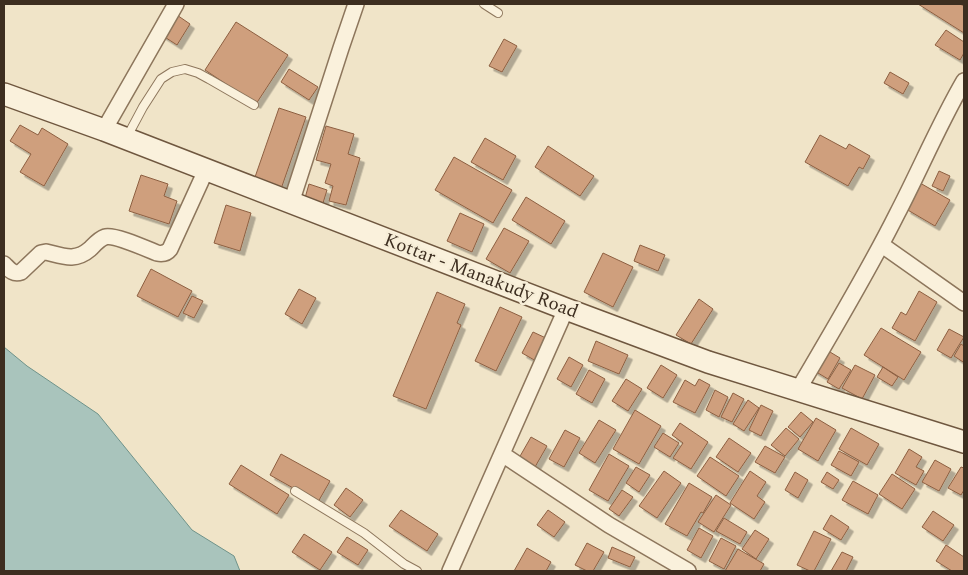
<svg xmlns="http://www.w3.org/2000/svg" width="968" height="575" font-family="Spectral,serif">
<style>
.water{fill:#a9c4bc;stroke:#6f938a}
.building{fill:#cf9f7d;stroke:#8d5f41;filter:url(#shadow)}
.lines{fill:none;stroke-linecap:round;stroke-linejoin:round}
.lane-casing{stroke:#8d765c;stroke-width:10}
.street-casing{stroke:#8d765c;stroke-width:18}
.secondary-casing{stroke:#6f573f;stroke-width:24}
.lane{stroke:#faf1dc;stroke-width:8}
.street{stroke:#faf1dc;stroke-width:15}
.secondary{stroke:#faf1dc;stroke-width:21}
.labels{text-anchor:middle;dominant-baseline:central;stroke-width:5;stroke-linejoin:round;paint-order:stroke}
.street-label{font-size:19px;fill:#3d2e20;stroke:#f7eed8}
</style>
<defs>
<filter id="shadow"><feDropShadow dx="4.5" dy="4.5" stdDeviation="0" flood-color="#0004"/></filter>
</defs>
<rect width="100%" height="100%" fill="#f0e4c8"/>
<!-- water -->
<path class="water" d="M4,347l23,19 71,48 94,116 42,26 6,15h-236z"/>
<!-- building -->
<path class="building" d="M918,4h42l4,2v27z
M174,13l16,11 -13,21 -17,-11z
M236,22l52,33 -32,49 -51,-34z
M946,30l18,12v11l-4,7 -25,-15z
M504,39l13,7 -15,26 -13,-6z
M289,69l29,18 -9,13 -28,-18z
M890,72l19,11 -6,11 -19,-11z
M279,108l27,9 -25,72 -27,-9z
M20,125l18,10 4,-7 26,16 -24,42 -24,-14 11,-18 -21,-13z
M326,126l28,8 -6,20 12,4 -14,47 -17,-4 4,-15 -8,-3 6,-19 -15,-4z
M820,135l26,14 3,-5 21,12 -7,13 -4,-2 -11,19 -43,-24z
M485,138l31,18 -13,24 -32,-18z
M548,146l46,30 -14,20 -45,-29z
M454,157l58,33 -19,33 -58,-33z
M939,171l11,5 -7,15 -11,-5z
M141,175l27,9 -4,12 13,5 -8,23 -40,-13z
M920,183l30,17 -15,26 -29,-17z
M309,184l18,6 -4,13 -18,-5z
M526,197l39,24 -14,23 -39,-24z
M226,205l25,8 -11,38 -26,-8z
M460,213l24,11 -12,28 -25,-11z
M504,228l25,13 -19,32 -24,-14z
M640,245l25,10 -7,16 -24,-10z
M603,253l30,14 -20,40 -29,-15z
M151,269l41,22 -14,26 -41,-21z
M299,289l17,9 -14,26 -17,-10z
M919,291l18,11 -22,39 -23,-13 9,-16 5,3z
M437,292l28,12 -8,19 4,2 -35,84 -33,-13z
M192,296l11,5 -9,17 -11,-5z
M699,299l14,10 -22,35 -15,-9z
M500,307l22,10 -26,54 -21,-10z
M881,328l40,24 -17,28 -40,-25z
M949,329l15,8 -13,21 -14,-8z
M533,332l15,7 -12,22 -14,-8z
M596,341l32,14 -9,19 -31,-13z
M961,344l3,2v14l-1,2 -9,-6z
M825,349l15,9 -12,21 -15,-9z
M569,357l14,8 -12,22 -14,-8z
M839,363l12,7 -12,19 -12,-7z
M661,365l16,10 -14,23 -16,-10z
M855,365l20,10 -13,24 -20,-11z
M883,367l15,10 -6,9 -15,-9z
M589,370l16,9 -13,24 -16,-9z
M626,379l16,10 -14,22 -16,-10z
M699,379l11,6 -15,28 -22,-11 12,-22 10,6z
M715,390l13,7 -9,20 -13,-7z
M733,393l11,6 -12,23 -11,-5z
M748,400l11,8 -15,23 -11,-7z
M761,405l12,6 -12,25 -12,-6z
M635,410l26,16 -22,38 -26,-15z
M801,412l12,10 -13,15 -12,-10z
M816,418l20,12 -18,31 -20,-12z
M599,420l17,10 -21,33 -16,-10z
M680,423l28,19 -17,27 -18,-11 10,-15 -11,-8z
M786,428l13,11 -14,17 -14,-11z
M851,428l28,16 -12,21 -28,-16z
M565,430l15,8 -16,29 -15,-8z
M663,433l16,10 -9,14 -16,-10z
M531,437l16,9 -12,21 -16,-9z
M729,438l22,15 -13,19 -22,-15z
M765,446l20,11 -10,16 -20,-11z
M909,449l13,8 -6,10 8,4 -8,14 -21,-12z
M839,451l20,11 -8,14 -20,-11z
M281,454l49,27 -12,21 -48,-27z
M609,454l20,12 -21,35 -19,-11z
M710,457l29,19 -13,20 -29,-20z
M935,460l16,9 -12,22 -17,-9z
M241,465l48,30 -12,19 -48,-30z
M636,467l14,8 -11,17 -13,-9z
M961,467l3,1v22l-3,5 -13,-7z
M664,471l17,12 -24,35 -18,-12z
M750,471l16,11 -9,14 8,6 -11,17 -24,-16z
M795,472l13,8 -10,18 -13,-8z
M827,472l12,8 -6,9 -12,-7z
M892,474l23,15 -13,20 -23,-15z
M853,481l25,14 -10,19 -26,-14z
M689,483l23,14 -9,16 -2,-1 -14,24 -22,-12z
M346,488l17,12 -13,17 -16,-12z
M622,490l11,7 -14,19 -10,-7z
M716,495l15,10 -17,27 -16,-10z
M401,510l37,24 -11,17 -38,-25z
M548,510l17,12 -11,15 -17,-12z
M933,511l21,14 -11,16 -21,-14z
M831,515l18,12 -8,13 -18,-11z
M724,518l23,14 -7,12 -24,-13z
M699,528l14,8 -12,22 -14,-8z
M755,530l14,9 -13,20 -14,-10z
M814,531l17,8 -17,32h-4l-13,-6z
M304,534l28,18 -12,18 -28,-18z
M347,537l21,13 -10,15 -21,-13z
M721,538l15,8 -12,23 -15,-8z
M587,543l17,9 -11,19h-6l-12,-6z
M946,545l18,12v14h-12l-16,-10z
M612,547l23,10 -5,10 -22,-9z
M527,548l24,14 -5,9h-32z
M738,549l26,15 -4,7h-35z
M842,552l11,5 -7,14h-15z"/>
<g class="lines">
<!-- lane casing -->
<g class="lane-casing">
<path id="lane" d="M484,4l14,9
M127,137l16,-30 18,-28 11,-7 13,-3 13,4 11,6 45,26
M295,491l69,42 40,31 13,7"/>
</g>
<!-- street casing -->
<g class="street-casing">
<path id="street" d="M104,130l72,-126
M291,203l50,-155 15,-44
M882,245l82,58
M4,264c5,5 9,11 17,8l20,-19 5,-1c17,4 29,10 44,-3 4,-4 9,-10 15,-12 9,-3 42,12 52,16 5,1 10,0 13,-4l36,-79
M798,390c34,-58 69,-116 99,-176 23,-44 42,-90 67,-133
M502,454l107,71 79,46
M450,571l116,-262"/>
</g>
<!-- secondary casing -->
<g class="secondary-casing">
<path id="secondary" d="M4,94l100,36 462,179 142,53 256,80"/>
</g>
<!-- lane -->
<use href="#lane" class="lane"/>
<!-- street -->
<use href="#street" class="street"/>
<!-- secondary -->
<use href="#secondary" class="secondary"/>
</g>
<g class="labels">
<!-- street labels -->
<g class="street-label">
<text transform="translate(481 276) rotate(21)">Kottar - Manakudy Road</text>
</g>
</g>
<!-- border -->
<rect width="968" height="575" fill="none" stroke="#3d2e20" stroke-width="10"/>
</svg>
